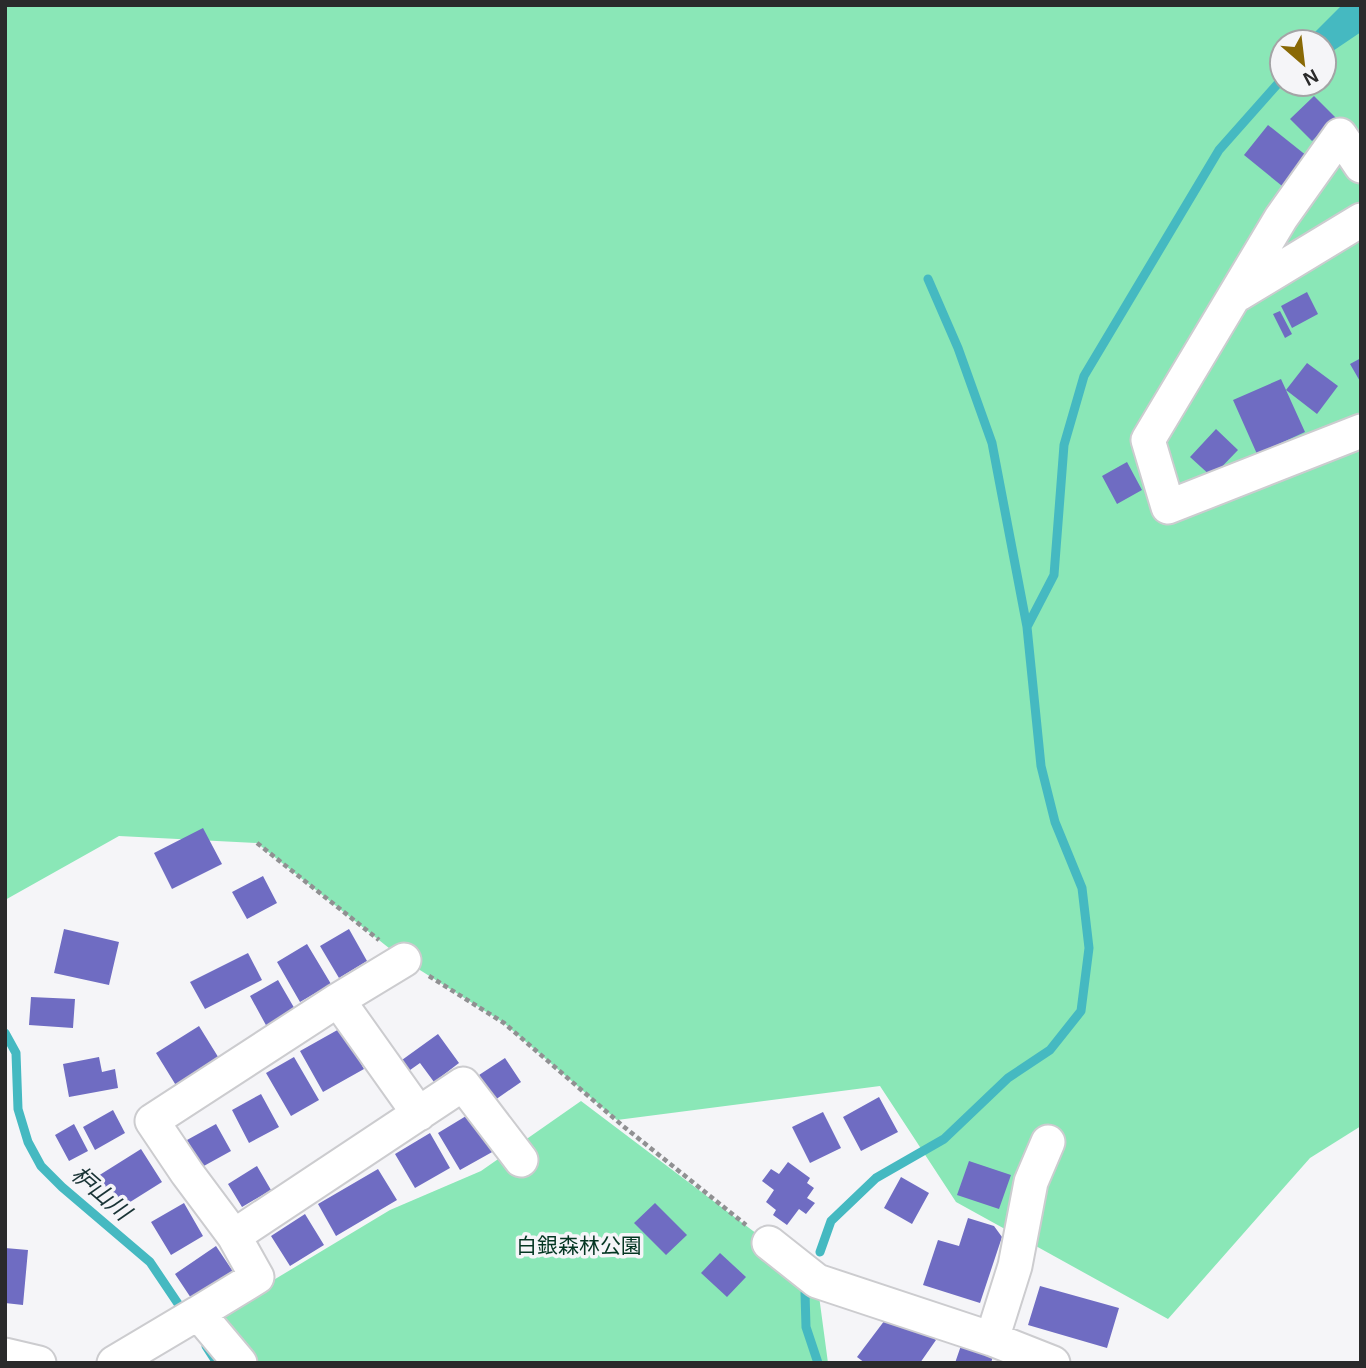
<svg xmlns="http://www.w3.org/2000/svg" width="1366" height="1368" font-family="Helvetica,'Noto Sans JP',sans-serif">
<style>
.green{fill:#8ae7b7;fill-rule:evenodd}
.water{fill:#45b9c1}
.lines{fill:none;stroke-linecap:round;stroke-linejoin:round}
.stream{stroke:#45b9c1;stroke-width:9}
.building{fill:#6f6cc2}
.street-casing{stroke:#cccccf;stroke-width:37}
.path{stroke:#909092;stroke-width:4.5;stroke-dasharray:5 3.5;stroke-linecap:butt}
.street{stroke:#fff;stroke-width:33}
.labels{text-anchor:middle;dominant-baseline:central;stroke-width:7;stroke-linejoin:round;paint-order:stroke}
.park-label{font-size:21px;fill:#043622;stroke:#f5f5f8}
.water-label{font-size:23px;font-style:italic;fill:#193335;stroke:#f5f5f8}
</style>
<rect width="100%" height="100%" fill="#f5f5f8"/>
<!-- green -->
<path class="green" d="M5,5h1356v1121l-51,32 -142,161 -212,-117 -76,-116 -263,34 -113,-97 -100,-63 -147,-117 -138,-7 -114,64zM1282,42h42v42h-42z
M581,1101l188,142 48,38 11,82h-570l-41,-49 173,-104 91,-39z"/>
<!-- water -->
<path class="water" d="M1342,5h19v27l-37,25v-15h-19z"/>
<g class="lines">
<!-- stream -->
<path class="stream" d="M1027,627l27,-52 10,-130 20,-69 135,-226 63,-71
M5,1033l11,20 2,56 10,33 13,24 21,21 88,75 35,52
M820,1252l11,-31 45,-43 68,-39 64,-61 42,-28 31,-39 8,-63 -7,-60 -27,-66 -14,-56 -14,-139 -35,-184 -34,-95 -30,-69
M805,1293l1,34 12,36
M206,1346l11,17"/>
</g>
<!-- building -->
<path class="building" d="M1314,96l22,22 -24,23 -22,-22z
M1268,125l44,35 -25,30 -43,-35z
M1307,292l11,22 -26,14 -11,-22z
M1280,311l12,23 -7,4 -12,-24z
M1361,358v25l-11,-19z
M1307,363l31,23 -21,28 -31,-24z
M1281,379l24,53 -48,22 -24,-54z
M1216,429l22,21 -26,27 -22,-20z
M1127,462l15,28 -25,14 -15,-28z
M203,828l19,36 -50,25 -18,-36z
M263,876l14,27 -30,16 -15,-27z
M64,929l55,13 -10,43 -55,-12z
M349,929l18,32 -28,17 -19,-32z
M307,944l24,40 -31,18 -23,-40z
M248,953l14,27 -57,29 -15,-27z
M278,980l18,31 -29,16 -17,-31z
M31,997l44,2 -2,29 -44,-3z
M199,1026l21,34 -43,27 -21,-34z
M341,1028l23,41 -41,23 -23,-41z
M438,1034l21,29 -25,19 -14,-19 -17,12 -8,-10z
M99,1057l3,15 13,-3 3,19 -49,9 -6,-33z
M294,1057l25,43 -28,16 -25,-43z
M505,1058l16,24 -26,18 -16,-25z
M261,1094l18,33 -30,16 -17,-33z
M879,1097l19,35 -37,19 -18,-34z
M113,1110l12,23 -30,17 -12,-23z
M823,1112l18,36 -31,15 -18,-36z
M471,1113l23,38 -34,19 -22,-37z
M74,1124l14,27 -19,10 -14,-26z
M216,1124l15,27 -29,16 -15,-27z
M430,1133l20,35 -35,20 -20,-34z
M141,1149l21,33 -43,27 -21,-33z
M969,1161l42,14 -12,34 -42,-14z
M788,1162l22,16 -3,5 7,5 -7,10 8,5 -9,11 -7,-5 -12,16 -14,-10 3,-5 -10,-8 8,-12 -12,-9 9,-12 8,5z
M257,1166l14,24 -29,17 -14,-23z
M378,1169l19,31 -61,36 -18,-32z
M901,1177l28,16 -17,31 -28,-16z
M184,1203l19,33 -32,19 -20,-33z
M655,1203l32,32 -21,20 -32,-32z
M305,1214l19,31 -34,21 -19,-30z
M968,1218l26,8 8,11 -22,66 -57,-18 15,-45 21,6z
M216,1246l18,27 -41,28 -18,-27z
M5,1248l23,2 -5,55 -18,-2z
M720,1253l26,24 -19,20 -26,-24z
M1040,1286l79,22 -12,40 -79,-23z
M894,1308l42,32 -16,23h-55l-8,-6z
M965,1334l32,9 -6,20h-36z"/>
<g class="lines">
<!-- street casing -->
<g class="street-casing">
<path id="street" d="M1361,166l-21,-31 -59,83 -133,222 20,67 193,-76
M1239,294l122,-74
M338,1000l66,-40
M234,1236l229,-152 58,76
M769,1243l48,38 175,58 61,24
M992,1339l23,-73 16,-84 17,-40
M5,1355l34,8
M114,1363l84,-50
M240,1363l-42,-50 59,-36 -23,-41 -47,-63 -35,-52 186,-121 81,114"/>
</g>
<!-- path -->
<path class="path" d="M257,843l122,97
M429,976l75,47 119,103 123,99"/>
<!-- street -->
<use href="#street" class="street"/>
</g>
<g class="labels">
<!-- park labels -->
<g class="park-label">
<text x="579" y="1245">白銀森林公園</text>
</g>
<!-- water labels -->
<g class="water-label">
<text transform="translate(101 1193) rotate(41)">枦山川</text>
</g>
</g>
<!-- border -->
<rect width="1366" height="1368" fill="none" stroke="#2a2a2b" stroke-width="14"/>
<!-- north arrow -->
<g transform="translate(1303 63) rotate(152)"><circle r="33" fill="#f5f5f8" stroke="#a4a4a6" stroke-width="2"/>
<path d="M0-5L12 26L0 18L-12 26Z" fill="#896906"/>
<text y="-10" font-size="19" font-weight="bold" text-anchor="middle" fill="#2a2a2b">N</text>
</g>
</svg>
